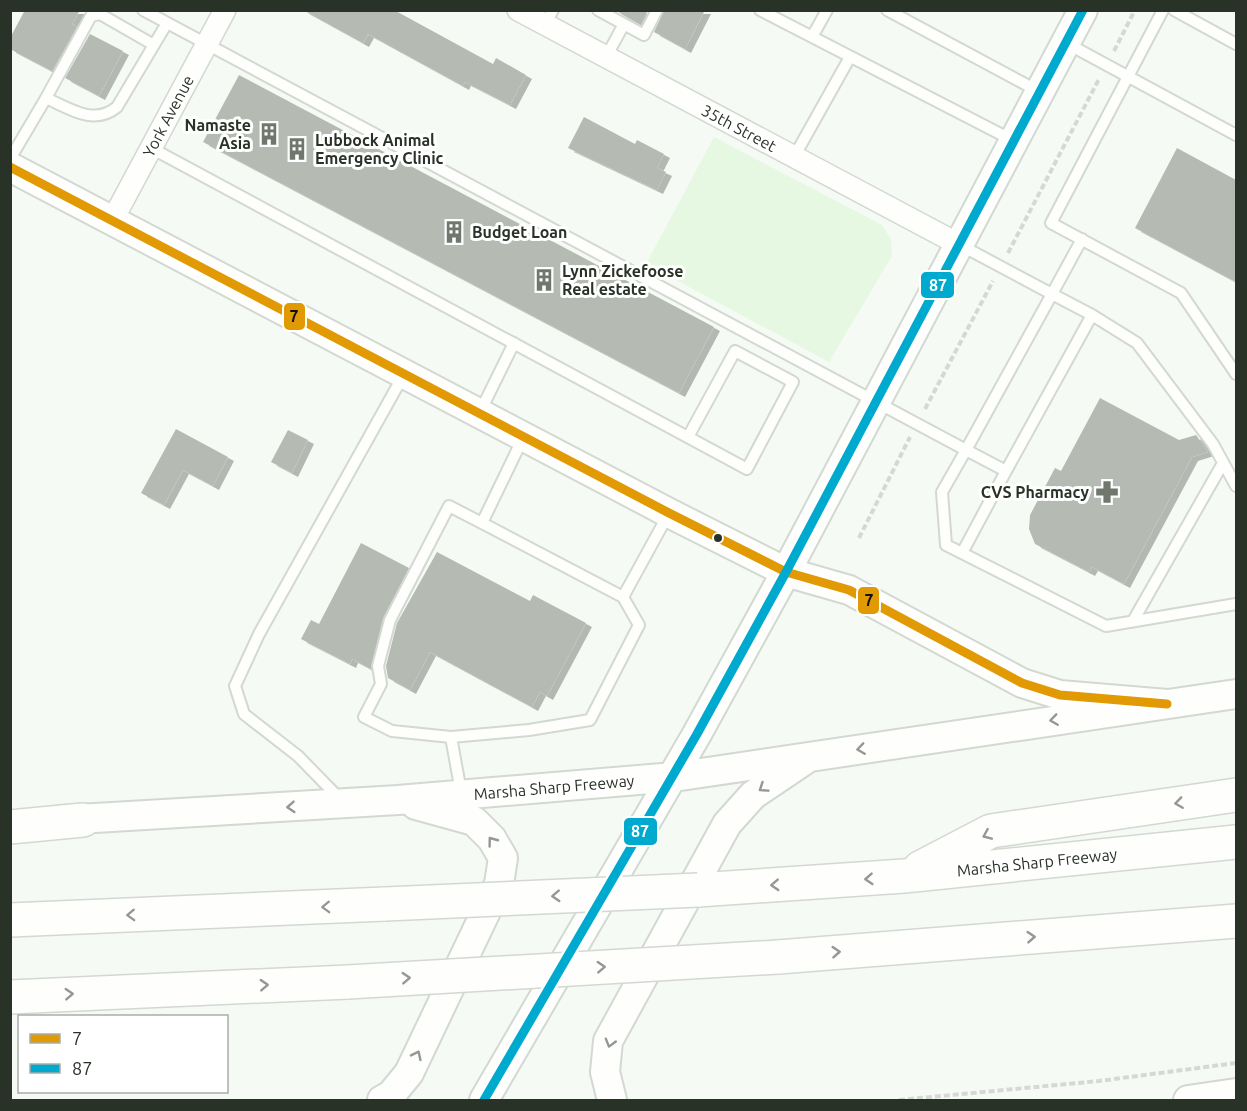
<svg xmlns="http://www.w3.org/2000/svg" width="1247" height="1111" font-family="Ubuntu,sans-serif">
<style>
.green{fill:#e6f8e1}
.building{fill:#b5bbb3;filter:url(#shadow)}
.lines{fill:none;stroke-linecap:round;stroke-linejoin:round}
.lane-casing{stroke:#d2d9d1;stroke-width:14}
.street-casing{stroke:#d2d9d1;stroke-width:24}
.secondary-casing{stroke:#d2d9d1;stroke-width:32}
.highway-casing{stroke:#d2d9d1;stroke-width:36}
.path{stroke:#d6d8d6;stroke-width:4;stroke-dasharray:6 3;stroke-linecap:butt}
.lane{stroke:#fefefd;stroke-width:10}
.street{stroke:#fefefd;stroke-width:21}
.secondary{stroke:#fefefd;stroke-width:28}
.highway{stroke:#fefefd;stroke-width:33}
.highway-bridge-casing{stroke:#d2d9d1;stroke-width:36;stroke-linecap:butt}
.highway-bridge{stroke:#fefefd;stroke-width:33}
.bus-1-casing{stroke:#fff;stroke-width:14}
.bus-2-casing{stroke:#fff;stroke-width:14}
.bus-1{stroke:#e29a04;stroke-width:9}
.bus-2{stroke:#00a9ce;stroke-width:9}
.oneway{stroke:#949892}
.bus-dot{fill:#293226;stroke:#fff;stroke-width:2}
.labels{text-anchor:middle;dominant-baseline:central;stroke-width:6;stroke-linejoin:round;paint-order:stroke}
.street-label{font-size:16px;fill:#293226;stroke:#fff}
.poi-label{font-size:16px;font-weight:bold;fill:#293226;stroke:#fff;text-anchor:start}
.line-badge{stroke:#fff;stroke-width:2}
.badge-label{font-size:16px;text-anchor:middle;font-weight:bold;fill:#fff}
.pale-badge-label{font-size:16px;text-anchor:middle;font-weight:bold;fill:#111}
</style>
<defs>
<filter id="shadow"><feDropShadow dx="6" dy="4" stdDeviation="0" flood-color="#0004"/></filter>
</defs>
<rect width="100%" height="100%" fill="#f5fbf4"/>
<!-- green -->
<path class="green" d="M714,137l168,88 9,14 1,17 -63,106 -183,-98z"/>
<!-- building -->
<path class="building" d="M25,10h55l-8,14 5,3 -25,44 -42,-22v-11z
M303,10h91l99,54 3,-6 30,17 -16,30 -45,-23 -2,4 -95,-52 -5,9z
M615,10h33l-7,15z
M664,10h41l-20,39 -31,-17z
M90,34l33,17 -24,45 -34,-18z
M239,75l475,252 -35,66 -476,-251z
M584,117l51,27 2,-4 27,14 -7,14 9,4 -9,18 -89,-42z
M1177,148l59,32v102l-101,-54z
M1100,398l79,42 17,-5 12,17 -16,5 -68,127 -32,-17 -3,5 -54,-28 -6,-15 1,-14 25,-47 6,3z
M176,429l52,28 -15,29 -30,-16 -19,35 -23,-12z
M288,430l20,10 -16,33 -21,-11z
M361,543l48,25 -26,50 -12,51 -19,-10 -2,5 -49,-25 10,-19 8,4z
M437,552l93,49 3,-6 53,28 -39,73 -7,-4 -8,15 -102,-55 -20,38 -22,-12 -2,-12 11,-43z"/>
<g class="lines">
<!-- lane casing -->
<g class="lane-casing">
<path id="lane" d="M143,10l823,440 86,-156 40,21 -86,156 -40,-21 -24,42 4,53 160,81 130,-22
M598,10l46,25 13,-25
M760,10l254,131
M887,10l151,81
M1163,10l-112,213 130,70 55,81
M1174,10l62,34
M545,25l8,-15
M812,37l15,-27
M1068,44l168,91
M606,57l18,-33
M46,98l45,-82 9,-2 54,31
M151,148l596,321 46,-87 -58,-31 -47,86
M794,157l56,-100
M10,159l36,-61c24,11 48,28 71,9l50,-84
M960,245l92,49 30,-55
M1092,315l45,28 76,101 23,42
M480,412l34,-69
M523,438l-41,85 141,74 46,-84
M962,553l44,-82
M1133,621l90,-158
M451,737l-59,-6 -28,-14 17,-33 -3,-18 12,-46 59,-114 33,17
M461,792l-10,-55 78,-7 61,-10 49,-95 -16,-28
M340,799l-42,-43 -54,-42 -9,-28 24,-52 144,-258"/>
</g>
<!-- street casing -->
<g class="street-casing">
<path id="street" d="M518,10l442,235
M112,221l113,-211"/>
</g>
<!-- secondary casing -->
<g class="secondary-casing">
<path id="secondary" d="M10,167l659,346 117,59 63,18 173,93 38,12 107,9
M61,820l337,-20 276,-23 562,-83
M382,1100l9,-5 18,-22 90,-189 4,-26 -11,-19 -18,-18 -58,-16
M484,1100l213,-366 89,-162 297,-562
M612,1100l-7,-28 3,-31 119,-217 26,-29 52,-35
M1188,1100l48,-7"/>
</g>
<!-- highway casing -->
<g class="highway-casing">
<path id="highway" d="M10,827l73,-7
M920,868l71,-37 245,-36
M698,890l206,-14 332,-34
M10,920l375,-16
M778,957l458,-36
M10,997l338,-15"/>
</g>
<!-- path -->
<path class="path" d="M1114,51l21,-41
M1008,253l91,-174
M925,409l68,-128
M859,538l51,-101
M899,1100l200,-19 137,-18"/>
<!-- lane -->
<use href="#lane" class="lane"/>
<!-- street -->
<use href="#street" class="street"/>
<!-- secondary -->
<use href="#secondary" class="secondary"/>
<!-- highway -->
<use href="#highway" class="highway"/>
<!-- highway-bridge casing -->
<g class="highway-bridge-casing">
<path id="highway-bridge" d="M385,904l313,-14
M348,982l430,-25"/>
</g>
<!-- highway-bridge -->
<use href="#highway-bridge" class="highway-bridge"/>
<!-- bus-1 casing -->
<g class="bus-1-casing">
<path id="bus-1" d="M10,167l659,346 117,59 63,18 173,93 38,12 107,9"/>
</g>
<!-- bus-2 casing -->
<g class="bus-2-casing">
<path id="bus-2" d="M484,1100l213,-366 89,-162 297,-562"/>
</g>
<!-- bus-1 -->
<use href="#bus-1" class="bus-1"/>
<!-- bus-2 -->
<use href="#bus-2" class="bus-2"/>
</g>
<!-- one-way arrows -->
<defs><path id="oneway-chevron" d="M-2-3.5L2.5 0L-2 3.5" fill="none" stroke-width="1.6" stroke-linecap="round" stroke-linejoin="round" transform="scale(1.5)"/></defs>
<g class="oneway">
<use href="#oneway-chevron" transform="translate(1054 720) rotate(172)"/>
<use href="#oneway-chevron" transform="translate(861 749) rotate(172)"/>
<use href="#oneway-chevron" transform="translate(763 788) rotate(146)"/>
<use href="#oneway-chevron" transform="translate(1179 803) rotate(172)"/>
<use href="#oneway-chevron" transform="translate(291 807) rotate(176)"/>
<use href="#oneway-chevron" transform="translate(987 835) rotate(157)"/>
<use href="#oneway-chevron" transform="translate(492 841) rotate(-127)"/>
<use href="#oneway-chevron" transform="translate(869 879) rotate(176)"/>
<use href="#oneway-chevron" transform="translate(775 885) rotate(177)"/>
<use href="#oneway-chevron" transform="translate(556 896) rotate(177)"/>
<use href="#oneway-chevron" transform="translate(326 907) rotate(178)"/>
<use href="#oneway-chevron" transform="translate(131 915) rotate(178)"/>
<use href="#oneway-chevron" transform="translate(1031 937) rotate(-4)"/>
<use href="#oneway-chevron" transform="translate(836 952) rotate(-4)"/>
<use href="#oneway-chevron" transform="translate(601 967) rotate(-3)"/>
<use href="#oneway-chevron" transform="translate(406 978) rotate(-3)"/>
<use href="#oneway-chevron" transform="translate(264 985) rotate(-3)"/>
<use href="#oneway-chevron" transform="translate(69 994) rotate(-3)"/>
<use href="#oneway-chevron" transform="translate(610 1043) rotate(106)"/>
<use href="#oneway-chevron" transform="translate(417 1055) rotate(-64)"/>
</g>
<!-- icons -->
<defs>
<g id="building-bare" transform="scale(1.8)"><path d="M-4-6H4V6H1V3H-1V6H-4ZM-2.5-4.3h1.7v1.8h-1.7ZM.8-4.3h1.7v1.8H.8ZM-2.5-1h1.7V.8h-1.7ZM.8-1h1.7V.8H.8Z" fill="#70786e" stroke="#fff" stroke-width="2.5" paint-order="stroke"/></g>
<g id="pharmacy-bare" transform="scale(1.8)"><path d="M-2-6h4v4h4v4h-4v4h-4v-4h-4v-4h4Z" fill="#70786e" stroke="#fff" stroke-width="2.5" paint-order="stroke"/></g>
</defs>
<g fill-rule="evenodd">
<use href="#building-bare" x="269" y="134"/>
<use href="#building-bare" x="297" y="149"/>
<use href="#building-bare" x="454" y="232"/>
<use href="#building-bare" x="544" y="280"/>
<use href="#pharmacy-bare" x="1107" y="492"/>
</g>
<!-- markers -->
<circle class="bus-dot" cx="718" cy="538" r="5"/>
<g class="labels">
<!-- street labels -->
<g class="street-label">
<text transform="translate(168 116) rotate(-62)">York Avenue</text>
<text transform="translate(739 128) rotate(28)">35th Street</text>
<text transform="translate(554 787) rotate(-5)">Marsha Sharp Freeway</text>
<text transform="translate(1037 862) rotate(-6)">Marsha Sharp Freeway</text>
</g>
<!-- poi labels -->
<g class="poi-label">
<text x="251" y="125" text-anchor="end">Namaste<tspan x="251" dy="18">Asia</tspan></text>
<text x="315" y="140">Lubbock Animal<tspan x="315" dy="18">Emergency Clinic</tspan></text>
<text x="472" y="232">Budget Loan</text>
<text x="562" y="271">Lynn Zickefoose<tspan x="562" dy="18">Real estate</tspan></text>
<text x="1089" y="492" text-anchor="end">CVS Pharmacy</text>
</g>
</g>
<g class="line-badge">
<rect x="920" y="271" width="35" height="28" rx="6" fill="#00a9ce"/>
<rect x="283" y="302" width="23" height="29" rx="6" fill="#e29a04"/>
<rect x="857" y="586" width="23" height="29" rx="6" fill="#e29a04"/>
<rect x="623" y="817" width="35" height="29" rx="6" fill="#00a9ce"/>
</g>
<g class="badge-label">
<text x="938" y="291">87</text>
<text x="640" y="837">87</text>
</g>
<g class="pale-badge-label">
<text x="294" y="322">7</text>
<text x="869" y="606">7</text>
</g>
<!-- border -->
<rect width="1247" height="1111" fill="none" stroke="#293226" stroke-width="24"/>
<!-- legend -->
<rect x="18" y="1015" width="210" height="78" fill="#ffffff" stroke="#a9ada8" stroke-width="1.5"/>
<rect x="30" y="1034" width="30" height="9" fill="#e29a04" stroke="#a9ada8" stroke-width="1.5"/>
<text x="72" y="1045" font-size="18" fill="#293226">7</text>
<rect x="30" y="1064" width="30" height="9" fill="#00a9ce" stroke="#a9ada8" stroke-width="1.5"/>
<text x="72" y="1075" font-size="18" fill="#293226">87</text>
</svg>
